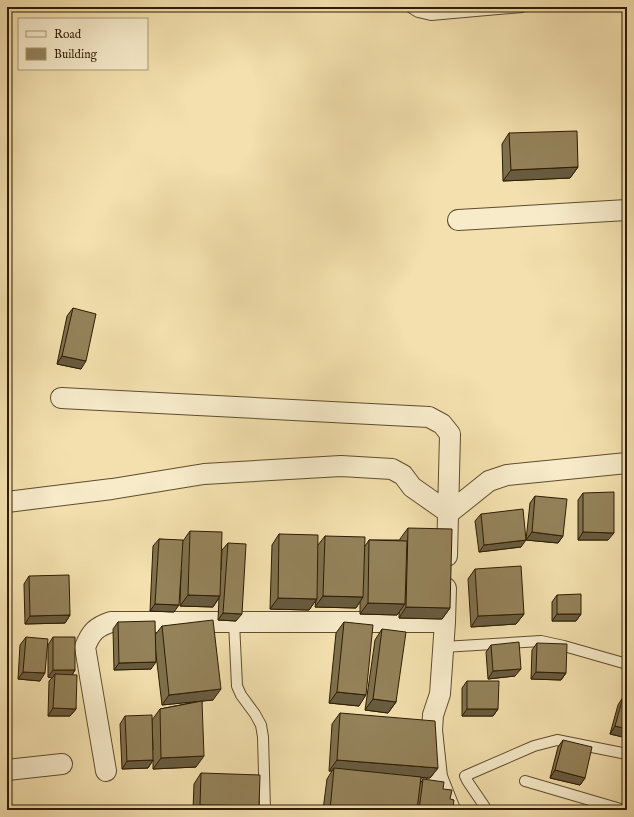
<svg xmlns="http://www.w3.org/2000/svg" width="634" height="817" font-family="'IM FELL English',serif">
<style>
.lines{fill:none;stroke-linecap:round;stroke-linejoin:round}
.lane-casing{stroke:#5f4d2c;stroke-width:12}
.street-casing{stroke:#5f4d2c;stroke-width:22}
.lane{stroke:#f7ebca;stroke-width:10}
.street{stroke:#f7ebca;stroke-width:20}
.wall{fill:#7f704d;stroke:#2e1c00}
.shaded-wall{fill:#685b3f;stroke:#2e1c00}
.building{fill:#94825a;stroke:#2e1c00}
</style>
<rect width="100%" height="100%" fill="#f3e0ae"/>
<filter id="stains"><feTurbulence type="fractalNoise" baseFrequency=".005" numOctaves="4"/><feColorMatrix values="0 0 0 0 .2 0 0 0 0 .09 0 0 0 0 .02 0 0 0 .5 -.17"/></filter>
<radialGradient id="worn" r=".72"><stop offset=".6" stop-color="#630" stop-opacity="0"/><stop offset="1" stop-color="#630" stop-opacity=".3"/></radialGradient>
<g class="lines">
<!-- lane casing -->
<g class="lane-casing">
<path id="lane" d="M410,7l8,5 13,3 91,-8
M234,622l3,64 4,9 14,19 6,11 2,12 2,73
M443,647l98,-6 23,5 63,18
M525,781l99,29
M487,810l-19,-28 -3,-6 69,-30 23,-6 70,14"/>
</g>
<!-- street casing -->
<g class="street-casing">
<path id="street" d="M458,220l169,-10
M61,398l368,19 13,7 8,10 -3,122
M7,502l105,-13 92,-15 137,-8 51,3 11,6 9,12 37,26
M449,513l40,-32 18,-6 120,-12
M446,588l-1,34 -5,72 -7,21 -1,15 5,47 13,33
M7,770l55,-6
M106,771l-21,-124c6,-15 11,-20 26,-25h334"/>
</g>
<!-- lane -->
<use href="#lane" class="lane"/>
<!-- street -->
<use href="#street" class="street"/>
</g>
<!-- wall -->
<path class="wall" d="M509,133l69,34 -8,11 -67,3 -1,-37z
M73,308l8,61 -24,-5 10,-48z
M583,493l25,47h-30v-40z
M535,496l28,40 -5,7 -32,-3 4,-37z
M481,514l40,33 -42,5 -4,-31z
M408,528l42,80 -8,11 -43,-1v-6l-2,3 -37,-1v-13l-4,7 -41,-1 1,-7 -7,10 -39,-1 2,-64 7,-11 39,11 7,-9 40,10 4,-6h31v-1z
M190,531l31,39 1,-20 6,-7 8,78 -18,-1 1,-22 -6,9 -33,-1 1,-36 -7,42 -24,-1 3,-65 6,-7 24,2z
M475,569l49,45 -8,10 -45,3 -3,-48z
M29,576l41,39 -5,8 -40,1 -1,-40z
M557,595l24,19 -5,7h-24v-19z
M118,622l37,13 7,-9 51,74 -11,1 -6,66 -43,2v-9l-5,8 -26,1 -2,-45 5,-8 28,34 -1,-30 8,-11 40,-8 -38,4 -7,-59 -4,23 -37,1 -1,-41z
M344,622l15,84 -30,-3 7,-70z
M382,629l14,73 -8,11 -23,-3 10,-70z
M26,637l14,44 -22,-2 2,-34z
M53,637l22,33 -3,5 4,34 -6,7h-22l1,-35 3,-3 -4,-1v-32z
M537,643l29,30 -5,7 -30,-1 1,-29z
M491,645l24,31 -27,3 -2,-27z
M467,681l31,28 -5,7h-31v-28z
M623,697l4,41 -17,-4 8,-29z
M340,713l98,55 -8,10h-9l-1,6 3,-5 20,10 7,10 3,9 4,2h-134l4,-31 5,-8h-3l3,-47z
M563,740l22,38 -5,7 -30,-7 8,-31z
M201,773l56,37h-64l1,-26z"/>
<!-- shaded-wall -->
<path class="shaded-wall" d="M578,167l-8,11 -67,3 8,-11z
M62,356l24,5 -5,8 -24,-5z
M532,532l31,4 -5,7 -32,-3z
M583,532l31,1 -6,7h-30z
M526,540l-5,7 -42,5 5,-7z
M188,595l32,1 -7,11 -33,-1z
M323,596l40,1 -7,11 -41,-1z
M278,598l39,1 -8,11 -39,-1z
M368,603l37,1 -8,11 -37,-1z
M155,604l24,1 -5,7 -24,-1z
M406,607l44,1 -8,11 -43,-1z
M223,613l19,1 -6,7 -18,-1z
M524,614l-8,10 -45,3 7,-11z
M557,614h24l-5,7h-24z
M70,615l-5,8 -40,1 5,-8z
M156,662l-5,7 -37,1 5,-7z
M521,669l-6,7 -27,3 5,-8z
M53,670h22l-5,8 -15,-4 -3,4 -4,-1z
M23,672l22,1 -5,8 -22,-2z
M536,672l30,1 -5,7 -30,-1z
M221,689l-8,11 -51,5 7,-10z
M337,692l29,3 -7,11 -30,-3z
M373,699l23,3 -8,11 -23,-3z
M53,708l23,1 -6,7h-22z
M467,709h31l-5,7h-31z
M615,726l12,3v9l-17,-4z
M204,756l-8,11 -43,2 8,-11z
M153,760l-5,8 -26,1 5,-8z
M337,760l101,8 -8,10 -96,-7v-3l-2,3h-3z
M555,770l30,8 -5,7 -30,-7z
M200,805l59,1 -2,4h-61z"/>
<!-- building -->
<path class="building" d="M577,131l1,36 -67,3 -2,-37z
M73,308l23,6 -10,47 -24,-5z
M614,492v41l-31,-1v-39z
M535,496l32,3 -4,37 -31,-4z
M523,509l3,31 -42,5 -3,-31z
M408,528l44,1 -2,79 -44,-1z
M190,531l32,1 -2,64 -32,-1z
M279,534l39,1 -1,64 -39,-1z
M325,536l40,1 -2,60 -40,-1z
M159,539l24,1 -4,65 -24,-1z
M369,540l38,1 -2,63 -37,-1z
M228,543l18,1 -4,70 -19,-1z
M521,566l3,48 -46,2 -3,-47z
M69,575l1,40 -40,1 -1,-40z
M581,594v20h-24v-19z
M213,620l8,69 -52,6 -7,-69z
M155,621l1,41 -37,1 -1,-41z
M344,622l29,3 -7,70 -29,-3z
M382,629l24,3 -10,70 -23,-3z
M26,637l22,2 -3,34 -22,-1z
M53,637h22v33h-22z
M519,642l2,27 -28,2 -2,-26z
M537,643l30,1 -1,29 -30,-1z
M55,674l22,1 -1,34 -23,-1z
M467,681h32l-1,28h-31z
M623,697l4,1v31l-12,-3z
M202,701l2,55 -43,2 -1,-49z
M340,713l95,8 3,47 -101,-8z
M152,715l1,45 -26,1 -2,-45z
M563,740l29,7 -7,31 -30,-8z
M334,768l87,9 -4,33h-87z
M201,773l59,2 -1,31 -59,-1z
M423,779l21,3 -1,7 9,1 -2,9 4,1 -1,8h4v2h-38z"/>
<!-- margin -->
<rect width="634" height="817" fill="none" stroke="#f3e0ae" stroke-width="24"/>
<rect x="8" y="8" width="618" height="801" fill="none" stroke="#2e1c00" stroke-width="2"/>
<rect x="12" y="12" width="610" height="793" fill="none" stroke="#2e1c00"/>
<!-- legend -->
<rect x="18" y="18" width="130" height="52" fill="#f7ebca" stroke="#a79879"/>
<rect x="26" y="31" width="20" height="6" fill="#f7ebca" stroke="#a79879"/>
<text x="54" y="38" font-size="12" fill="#2e1c00">Road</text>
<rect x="26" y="48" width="20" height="12" fill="#94825a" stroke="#a79879"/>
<text x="54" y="58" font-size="12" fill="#2e1c00">Building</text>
<rect width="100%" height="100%" filter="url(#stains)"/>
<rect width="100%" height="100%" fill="url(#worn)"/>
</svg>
